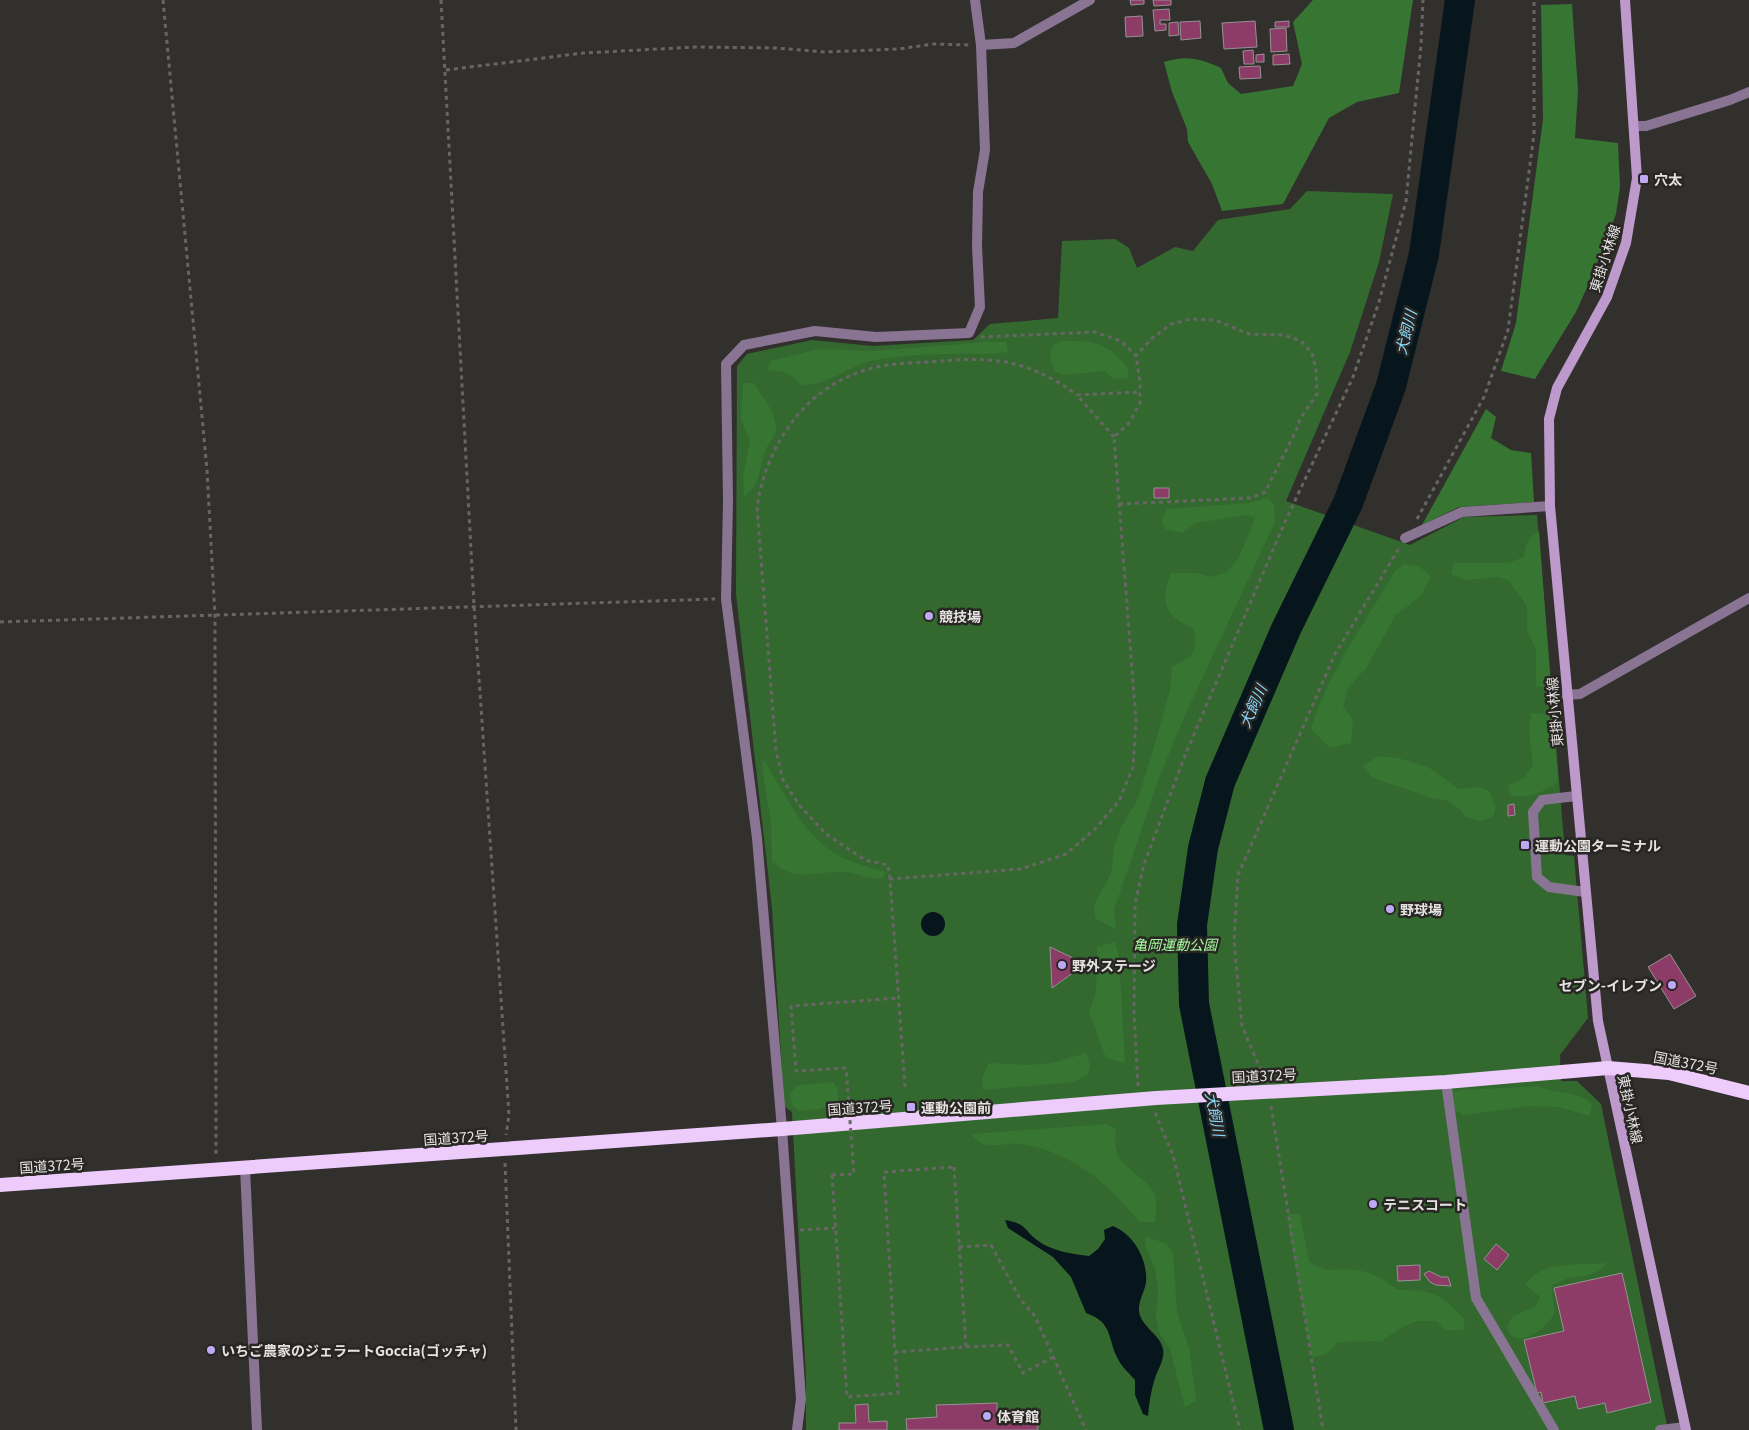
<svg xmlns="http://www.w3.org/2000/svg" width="1749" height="1430" font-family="Georgia,'Noto Sans JP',serif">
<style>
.green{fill:#33692f}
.forest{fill:#367532}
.water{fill:#07161c}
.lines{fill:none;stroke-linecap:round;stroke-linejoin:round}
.river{stroke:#07161c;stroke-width:30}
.building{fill:#8c3c66;stroke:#979295}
.path{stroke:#686664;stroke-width:3;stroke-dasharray:4 4;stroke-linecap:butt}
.service{stroke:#8a7493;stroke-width:10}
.minor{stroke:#8a7493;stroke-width:10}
.secondary{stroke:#bd99cc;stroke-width:10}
.trunk{stroke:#edcbfb;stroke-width:14}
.path-bridge{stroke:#686664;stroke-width:3;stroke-dasharray:4 4;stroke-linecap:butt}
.poi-dot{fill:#bfa9f4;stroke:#282623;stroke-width:2}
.labels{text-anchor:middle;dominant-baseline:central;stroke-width:5;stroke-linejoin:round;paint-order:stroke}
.poi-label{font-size:14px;font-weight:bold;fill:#e4e3e1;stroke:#282623;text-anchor:start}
.street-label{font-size:14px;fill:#e4e3e1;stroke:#282623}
.park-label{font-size:14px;font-style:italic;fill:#a6fb9e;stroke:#282623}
.water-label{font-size:15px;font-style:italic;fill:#89d6f8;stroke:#282623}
</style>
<rect width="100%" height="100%" fill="#32302d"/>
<!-- green -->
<path class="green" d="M1307,191l86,3 -14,68 -29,90 -64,149 124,44 54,-28 73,-2 28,338v2l9,1 14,162 -28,37 1,26h16l24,23 67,326h-862v-53l-14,-265 -8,-6 -12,-198 -36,-314 1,-228 10,-12 65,-14 61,6 100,-6 17,-16 68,-6 4,-77 53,-2 14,9 8,20 38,-21 18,4 25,-31 72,-11z"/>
<!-- forest -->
<path class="forest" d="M1313,0h100l-14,93 -42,9 -28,16 -46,86 -61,7 -10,-27 -24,-42 -1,-13 -15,-37 -8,-30c22,-7 36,-4 57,6l7,15 13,11 52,-8 9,-22 -9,-42z
M1572,4l6,86 -3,48 43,5 2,44 -4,27 -23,60 -17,38 -41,67 -34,-8 15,-48 27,-204 -2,-114z
M1061,341c23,0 41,-1 58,17 7,7 10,10 10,20l-15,1 -9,-8 -40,4 -10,-3 -5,-14 2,-12z
M987,342h19l2,10c-21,3 -42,1 -62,2 -23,0 -47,2 -70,6 -29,5 -44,25 -75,25 -9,-12 -18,-14 -33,-15l3,-9 47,-12 55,2z
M743,383h11c8,13 23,30 22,47 -1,8 -8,13 -11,21 -6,15 -4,35 -21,45l-1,-20 7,-36 -9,-21z
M1486,409l10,8 -5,21 20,12 20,3 3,49 -75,5 -37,18z
M1267,498l7,6 1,18 -88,189 -27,64 -46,135 2,20 -21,-12 -1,-13 17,-32 4,-29 6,-17 16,-26 13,-40 20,-71 2,-23c21,-12 26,-12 22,-38 -29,-13 -35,-25 -23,-56h26l13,4 17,-5 12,-15 16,-39 -8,-3 -52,8 -12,10 -18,-4 -3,-9 4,-11 83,-6z
M1539,531l12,156h-15v-37l-9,-21v-23l-18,-25 -11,-4 -32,3 -15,-6 3,-11h54l16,-6c1,-12 3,-19 15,-26z
M1404,564l15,2 12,10 -10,20 -25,19 -30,53 -18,20 -5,19 10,13 -2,23 -21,5 -19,-19c17,-57 55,-107 84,-158z
M1531,713l22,2 5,67c-14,10 -31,18 -49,13l-1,-9 15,-8 10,-12 -4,-35z
M1379,756l19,2 30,9 31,22 21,-2 9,4 7,15 -3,11 -13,4 -14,-4 -5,-7 -14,-10 -12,-1 -62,-21 -10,-13z
M763,759c22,34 40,78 78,98 14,7 30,10 44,15l-2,6c-16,2 -24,-5 -39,-6 -15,-1 -34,4 -48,2 -9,-1 -17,-7 -24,-13l-1,-37 -8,-52z
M1115,942l4,15 6,106 -19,-5 -17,-46 7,-20 1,-45z
M1086,1053l4,12 -2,9 -13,8 -92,8 -1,-13 7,-14 38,2 25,-2z
M834,1082l4,9v12l-18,6 -21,2 -7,-6 -2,-12 8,-8z
M1539,1086c20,10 34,2 53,18l-2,12 -32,-9 -29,-1 -66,9 -15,-10 4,-13 10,-2z
M1107,1124l9,5c-6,36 17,38 35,59 8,9 5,24 4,34h-16c-31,-39 -67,-70 -118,-78 -11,-2 -27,4 -38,0 -4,-2 -9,-7 -12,-10z
M1288,1213l12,1 9,47c20,14 24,7 46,9 15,1 31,10 42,20 34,-1 46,4 68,30l-2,10h-17l-9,-9h-20l-18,8 -17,12 -44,1 -10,11 -16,5 -23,-128z
M1146,1237l20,6 7,10 4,59 12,36 7,52 -11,8 -15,-59 -11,-17 -3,-13 2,-30 -3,-20 -10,-24z
M1606,1263c-5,13 -28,13 -40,16 -5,2 -10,5 -15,7l4,26c-6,15 -39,41 -48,16l5,-11 24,-11 4,-9 -15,-13c20,-25 53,-18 81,-21z"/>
<!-- water -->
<path class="water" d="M921 924a12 12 0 1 1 24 0a12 12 0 1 1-24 0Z
M1005,1220c22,4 17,8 32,20 13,11 36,14 52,16l9,-7 7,-10 -1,-9 9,-4c20,8 35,33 33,56 -1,9 -8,19 -7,29 2,16 21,23 24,38 2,10 -5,20 -8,29 -4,13 -6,25 -7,38l-5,-2 -8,-19v-15c-5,-6 -14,-14 -17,-21 -11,-20 -4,-36 -32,-46l-15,-36 -18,-20 -45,-29z"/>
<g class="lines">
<!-- river -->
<path class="river" d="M1279,1430l-85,-426 -2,-79 11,-77 17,-66 66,-153 62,-126 43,-117 33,-132 36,-254"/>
</g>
<!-- building -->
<path class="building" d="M1130,0h14v4l-13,1z
M1153,0h18v5l-17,1z
M1169,9l1,11h-10v4h6v6l-11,1 -2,-21z
M1142,16l1,20 -17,1 -1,-20z
M1200,21l1,17 -20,2 -1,-18z
M1255,21l2,26 -33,2 -2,-26z
M1289,21v6h-14v-5z
M1178,22l1,13 -10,1v-13z
M1286,28l1,23 -16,1 -1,-23z
M1253,50l1,14h-10l-1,-13z
M1264,54v8h-8v-7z
M1289,54l1,10 -17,1v-10z
M1260,66l1,12 -21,1 -1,-12z
M1154,488h15v10h-15z
M1514,804l1,11 -7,1v-11z
M1050,947l23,11 1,14 -22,16z
M1670,954l26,42 -22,13 -26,-42z
M1496,1244l13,11 -12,15 -13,-11z
M1420,1265v15l-22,1 -1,-15z
M1429,1271l12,6h7l3,9 -15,-1 -6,-3 -6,-8z
M1622,1273l29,129 -44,11 -2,-10 -27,6 -3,-13 -32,7 -2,-11 -4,1 -13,-53 40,-9 -10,-43z
M997,1403v11l40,-2 1,18h-131l-1,-11 31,-2 -1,-12z
M868,1404l1,18 18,-1v9h-48v-7h17l-1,-18z"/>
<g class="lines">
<!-- path -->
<path class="path" d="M163,0l44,470 8,146 1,541
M441,0l33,605 35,510 -3,20
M446,70l138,-17 112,-6 80,1 49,4 74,-3 34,-5 36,1
M1114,437l-37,-42 63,-3
M1119,504l132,-6 14,-6 31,-61 4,-12 17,-25 -1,-25 -4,-16 -11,-12 -17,-6 -35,-1 -34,-14 -24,-1 -20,5 -20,15 -15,17
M1417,519l67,-122 24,-67 26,-196v-134
M0,622l715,-23
M890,879l-2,-14 -23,-5 -39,-26 -26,-28 -17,-26 -7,-29 -19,-244c10,-66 52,-125 120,-140 17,-4 36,-4 53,-5 61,-6 96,-4 147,33
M846,1068l-50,3 -5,-65 107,-8
M1264,1078l-22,-52 -8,-85 4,-66 97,-221 64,-106
M1138,1086l-4,-73 1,-109 9,-40 42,-111 99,-231 68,-145 26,-75 27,-101 15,-156 2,-45
M905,1087l-15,-208 131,-10 45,-15 29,-25 24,-28 14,-34 3,-45 -22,-285 15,-14 11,-20v-21l-4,-26 -15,-15 -26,-9 -114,5
M1271,1106l52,324
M1155,1113l18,42 67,275
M505,1163l11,267
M954,1167l12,180 -71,5 -11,-180z
M832,1175l15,222 51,-4 -3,-41
M800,1230l35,-2
M959,1247l32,-2 29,54 15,17 51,114
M966,1347l42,-2 15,28 30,-16"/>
<!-- service -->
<path class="service" d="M1576,796l-34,4 -9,12 4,65 12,10 36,5
M1446,1082l30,216 78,132
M1660,1430l25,-3"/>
<!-- minor -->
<path class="minor" d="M981,45l33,-2 76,-43
M1634,126h12l84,-26 19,-8
M1405,538l57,-26 88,-6
M1566,695l14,-1 169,-96
M245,1168l12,262
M797,1430l4,-31 -19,-270 -25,-291 -31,-239 2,-98 -2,-137 18,-19 71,-14 61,6 93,-4 11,-26 -3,-61 1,-54 7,-42 -4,-105 -6,-45"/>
<!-- secondary -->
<path class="secondary" d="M1625,0l12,178 -11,65 -19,54 -50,91 -8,31 1,87 48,515 88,409"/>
<!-- trunk -->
<path class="trunk" d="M0,1185l782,-56 374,-31 290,-16 162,-14 61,5 80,20"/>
<!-- path-bridge -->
<path class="path-bridge" d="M832,1175l22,-1 -8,-106"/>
</g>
<!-- markers -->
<g class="poi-dot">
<rect x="1639" y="174" width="10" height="10" rx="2.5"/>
<circle cx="929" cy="616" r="5"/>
<rect x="1520" y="840" width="10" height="10" rx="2.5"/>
<circle cx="1390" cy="909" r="5"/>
<circle cx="1062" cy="965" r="5"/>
<circle cx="1672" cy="985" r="5"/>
<rect x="906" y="1102" width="10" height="10" rx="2.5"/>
<circle cx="1373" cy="1204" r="5"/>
<circle cx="211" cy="1350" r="5"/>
<circle cx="987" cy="1416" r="5"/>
</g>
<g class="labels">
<!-- poi labels -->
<g class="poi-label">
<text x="1654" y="179">穴太</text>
<text x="939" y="616">競技場</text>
<text x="1535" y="845">運動公園ターミナル</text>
<text x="1400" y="909">野球場</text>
<text x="1072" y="965">野外ステージ</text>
<text x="1662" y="985" text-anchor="end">セブン-イレブン</text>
<text x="921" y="1107">運動公園前</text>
<text x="1383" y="1204">テニスコート</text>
<text x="221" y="1350">いちご農家のジェラートGoccia(ゴッチャ)</text>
<text x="997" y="1416">体育館</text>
</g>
<!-- street labels -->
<g class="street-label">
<text transform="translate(1604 258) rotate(-72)">東掛小林線</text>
<text transform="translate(1554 712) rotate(-95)">東掛小林線</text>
<text transform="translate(1686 1062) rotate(11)">国道372号</text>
<text transform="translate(1264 1075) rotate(-3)">国道372号</text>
<text transform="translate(860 1107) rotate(-4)">国道372号</text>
<text transform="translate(1631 1109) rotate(78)">東掛小林線</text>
<text transform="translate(456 1137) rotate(-4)">国道372号</text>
<text transform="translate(52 1165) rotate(-4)">国道372号</text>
</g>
<!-- park labels -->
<g class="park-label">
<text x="1175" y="944">亀岡運動公園</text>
</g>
<!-- water labels -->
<g class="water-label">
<text transform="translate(1405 332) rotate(-76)">犬飼川</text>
<text transform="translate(1252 706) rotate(-66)">犬飼川</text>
<text transform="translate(1216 1114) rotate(79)">犬飼川</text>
</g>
</g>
</svg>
